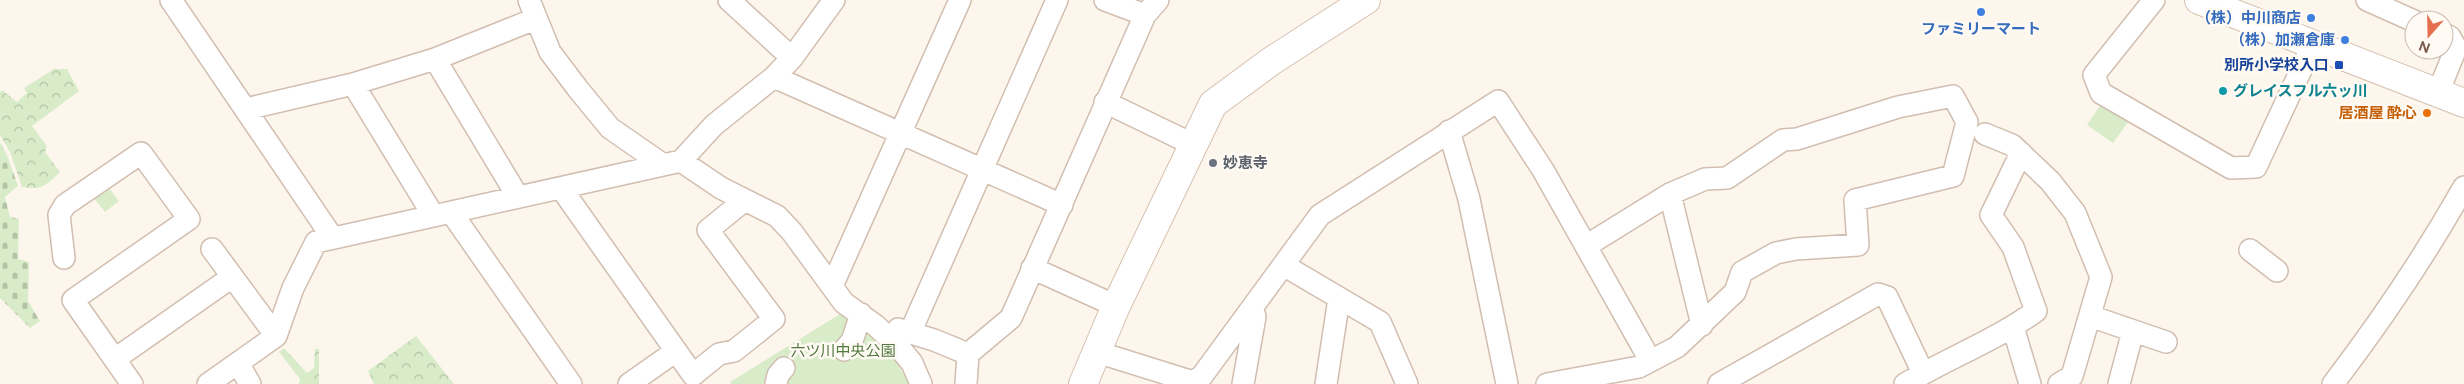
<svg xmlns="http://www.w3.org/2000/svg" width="2464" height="384" font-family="Figtree,'Noto Sans JP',sans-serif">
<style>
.green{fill:#d8ecc9}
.forest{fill:url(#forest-crowns)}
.cemetery{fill:url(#cemetery-stones)}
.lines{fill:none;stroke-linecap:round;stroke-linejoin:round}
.street-casing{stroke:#d1beb0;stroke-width:24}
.secondary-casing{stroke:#d6c0b0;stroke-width:30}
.street{stroke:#fff;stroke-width:21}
.secondary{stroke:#fff;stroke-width:28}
.shop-dot{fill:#3f7fe0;stroke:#fffaf3;stroke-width:2}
.transit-dot{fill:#1a4fb4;stroke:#fffaf3;stroke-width:2}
.culture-dot{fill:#0f9aa8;stroke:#fffaf3;stroke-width:2}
.food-dot{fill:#e8710a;stroke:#fffaf3;stroke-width:2}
.worship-dot{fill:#6b7280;stroke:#fffaf3;stroke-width:2}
.labels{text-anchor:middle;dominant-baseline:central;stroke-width:5;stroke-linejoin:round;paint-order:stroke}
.shop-label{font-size:15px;font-weight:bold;fill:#366cbe;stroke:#fffaf3;text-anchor:end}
.transit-label{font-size:15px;font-weight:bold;fill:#164399;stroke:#fffaf3;text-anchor:end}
.culture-label{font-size:15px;font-weight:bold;fill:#0d838f;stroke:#fffaf3;text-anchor:start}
.food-label{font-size:15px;font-weight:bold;fill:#c56008;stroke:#fffaf3;text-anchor:end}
.worship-label{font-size:15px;font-weight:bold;fill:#5b616d;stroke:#fffaf3;text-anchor:start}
.park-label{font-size:15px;fill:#537a41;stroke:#fffaf3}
</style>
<defs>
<pattern id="forest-crowns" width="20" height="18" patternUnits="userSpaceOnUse" patternTransform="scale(1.25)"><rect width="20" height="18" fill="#d8ecc9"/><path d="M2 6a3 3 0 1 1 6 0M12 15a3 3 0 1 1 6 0" fill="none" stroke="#b4c2a5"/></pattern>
<pattern id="cemetery-stones" width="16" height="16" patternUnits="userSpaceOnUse" patternTransform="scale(1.25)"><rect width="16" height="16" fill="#d8ecc9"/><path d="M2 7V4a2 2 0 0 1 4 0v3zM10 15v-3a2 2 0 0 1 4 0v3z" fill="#b4c2a5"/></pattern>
</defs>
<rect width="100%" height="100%" fill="#fdf6ec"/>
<!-- green -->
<path class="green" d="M2103,101l28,17 -18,25 -26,-18z
M108,187l11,14 -14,11 -12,-15z
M845,311l42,33 22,40h-178l-1,-2z"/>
<!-- forest -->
<path class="forest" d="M54,69h13l12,22 -47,35 15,20 -2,6 15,20c-15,14 -17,18 -38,15l-12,-35 -10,-17v-42l2,-3 15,12 10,-9 -3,-5z
M416,336l38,48h-80l-6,-13z
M284,348l23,25 7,-5 1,-19h4v35h-20l1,-5 -21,-27z"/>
<!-- cemetery -->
<path class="cemetery" d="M0,142l7,13 11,31 -13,11 5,20 9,2 -1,40 11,3 -1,39 12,20 -10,7 -30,-30z"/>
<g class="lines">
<!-- street casing -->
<g class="street-casing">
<path id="street" d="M171,0l161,237
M529,0l21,52 28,37 32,39 52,36
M729,0l63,58
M1105,0l40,15
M2154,0l-60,75 7,18 130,75 25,-1 57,-123
M2367,0l47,21
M435,59l83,138
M774,77l288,128
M353,84l80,131
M2438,93l18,-45 -6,-11 -6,-3
M1105,102l87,42
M246,109l107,-25 82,-25 100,-40
M1449,131l20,68 38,185
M1985,134l27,11 38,36 25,32 26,64 -29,99 -13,8
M681,161l40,27 56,28 15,16 52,71 31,22 23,21 14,17 9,21
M561,188l132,187 26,-21 15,-3 40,-32 -66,-89 37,-30
M1670,194l32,131
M451,212l120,172
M212,249l64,87
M2250,250l27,21
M64,258l-5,-43 6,-10 76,-52 48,66 -116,81 59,84
M1285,266l95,56 27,62
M1032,268l84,38
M832,286l128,-286
M2090,316l76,26
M2013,327l17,57
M898,329l36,11 34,14
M910,333l147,-333
M844,350l8,-9 9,-27
M1097,352l96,30 9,-6 118,-161 178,-114 45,69 107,190
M115,359l117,-82
M238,363l12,21
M208,384l68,-48 17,-48 23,-46 365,-81 33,-36 60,-48 18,-19 42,-58
M629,384l47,-33
M776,384l2,-9 6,-7
M966,384l2,-30 43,-36 134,-303 13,-15
M1243,384l12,-67 -2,-8
M1326,384l13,-86
M1547,384l92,-17 38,-20 58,-55 7,-20 34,-19 20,-4 62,-4 -3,-45 98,-24 14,-54 -14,-26 -55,11 -101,32 -14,1 -56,38 -22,1 -35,15 -84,52
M1719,384l159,-90 9,3 36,76
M1905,384c43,-26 91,-44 131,-73l-23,-64 -22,-32 30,-62
M2119,384l14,-53
M2333,384c48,-63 92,-128 131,-197"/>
</g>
<!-- secondary casing -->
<g class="secondary-casing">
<path id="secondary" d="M2199,0l265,103
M1083,384l33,-78 97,-202 57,-42 96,-62"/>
</g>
<!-- street -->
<use href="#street" class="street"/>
<!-- secondary -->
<use href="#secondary" class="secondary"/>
</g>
<!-- markers -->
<g class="shop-dot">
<circle cx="1981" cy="12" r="5"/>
<circle cx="2311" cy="18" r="5"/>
<circle cx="2345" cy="40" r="5"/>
</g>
<rect class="transit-dot" x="2334" y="60" width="10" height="10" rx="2.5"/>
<circle class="culture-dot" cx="2223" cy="91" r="5"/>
<circle class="food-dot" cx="2427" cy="113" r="5"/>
<circle class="worship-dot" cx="1213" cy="163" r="5"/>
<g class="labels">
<!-- shop labels -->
<g class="shop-label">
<text x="2301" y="18">（株）中川商店</text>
<text x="1981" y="29" text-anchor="middle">ファミリーマート</text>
<text x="2335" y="40">（株）加瀬倉庫</text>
</g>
<!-- transit labels -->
<g class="transit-label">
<text x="2329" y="65">別所小学校入口</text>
</g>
<!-- culture labels -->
<g class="culture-label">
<text x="2233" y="91">グレイスフル六ッ川</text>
</g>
<!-- food labels -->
<g class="food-label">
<text x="2417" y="113">居酒屋 酔心</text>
</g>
<!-- worship labels -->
<g class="worship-label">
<text x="1223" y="163">妙恵寺</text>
</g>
<!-- park labels -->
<g class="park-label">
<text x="843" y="351">六ツ川中央公園</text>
</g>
</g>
<!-- north arrow -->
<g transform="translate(2429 35) rotate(200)"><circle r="24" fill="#fffaf3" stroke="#cabbb1"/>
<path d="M0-4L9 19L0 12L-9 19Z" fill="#e76f51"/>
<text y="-8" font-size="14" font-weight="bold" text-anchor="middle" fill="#7a5c4d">N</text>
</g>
</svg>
